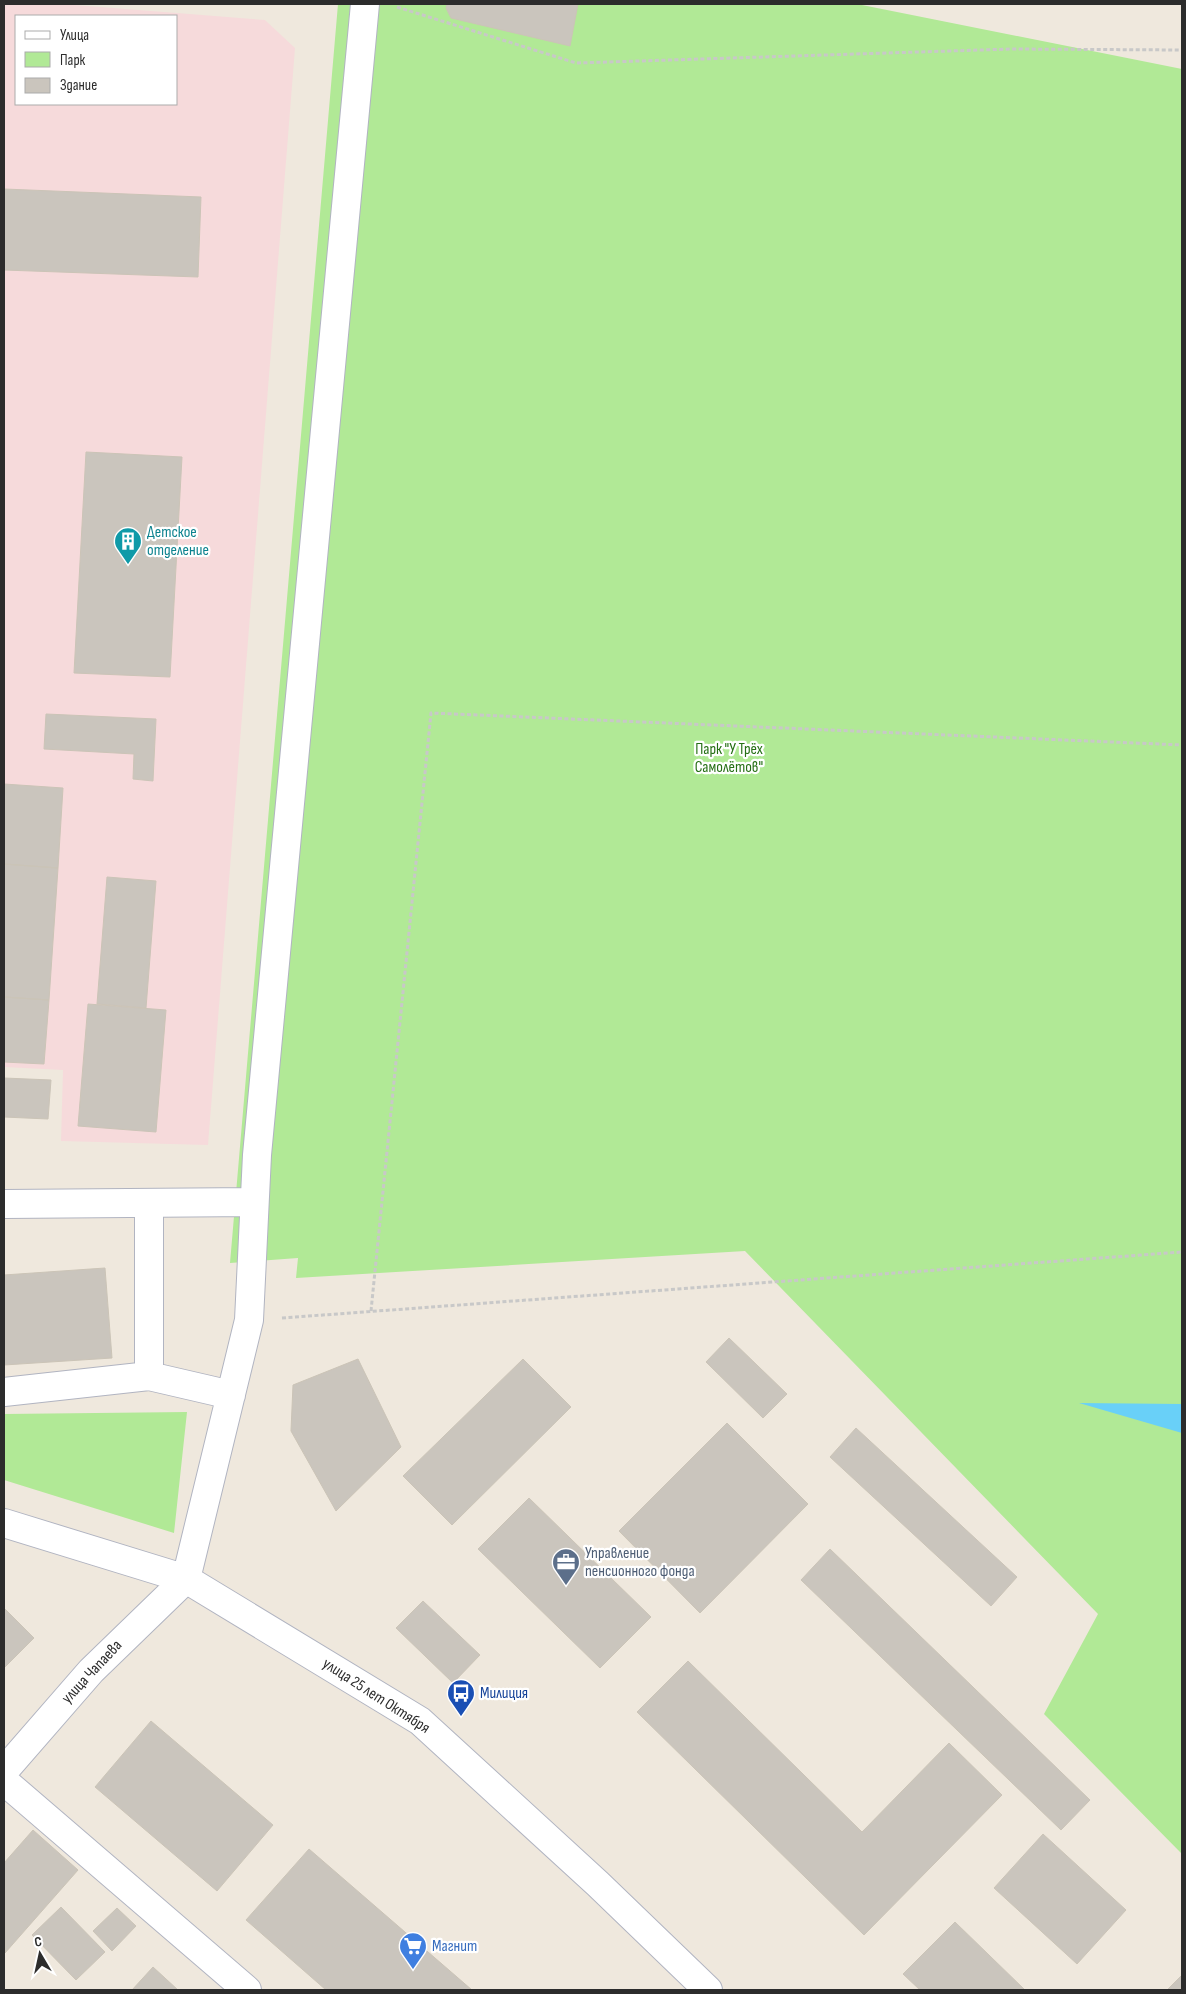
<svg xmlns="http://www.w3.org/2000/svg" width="1186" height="1994" font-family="'Sofia Sans Condensed',sans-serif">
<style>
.medical{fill:#f6dadb;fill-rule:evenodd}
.green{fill:#b1e996}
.water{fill:#69d0f8}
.building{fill:#cac5bd;stroke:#cbc4b7}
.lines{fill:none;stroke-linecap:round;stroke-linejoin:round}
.minor-casing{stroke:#b1b4c1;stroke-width:30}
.path{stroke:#c8c8c8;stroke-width:3;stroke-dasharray:4 2.5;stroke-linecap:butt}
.minor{stroke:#fff;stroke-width:28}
.labels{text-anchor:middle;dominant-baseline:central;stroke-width:4.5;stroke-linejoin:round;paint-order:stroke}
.culture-label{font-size:16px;fill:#0d838f;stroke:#fff;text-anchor:start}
.park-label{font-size:16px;fill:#267015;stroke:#fff}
.service-label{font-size:16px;fill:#4e5e75;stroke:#fff;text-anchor:start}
.street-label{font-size:16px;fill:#2c2c2c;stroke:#fff}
.transit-label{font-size:16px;fill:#164399;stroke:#fff;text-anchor:start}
.shop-label{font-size:16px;fill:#366cbe;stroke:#fff;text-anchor:start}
</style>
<rect width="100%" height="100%" fill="#efe8dd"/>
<!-- medical -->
<path class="medical" d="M4,4h58l203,16 30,28 -87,1097 -147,-4 2,-71 -59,-3zM16,16h160v88h-160z"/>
<!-- green -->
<path class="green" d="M338,4h519l325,65v1785l-138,-140 54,-100 -353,-363 -449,27 2,-20 -68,5z
M187,1412l-13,121 -170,-53v-66z"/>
<!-- water -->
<path class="water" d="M1079,1403l103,1v29z"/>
<!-- building -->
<path class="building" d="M447,4h131l-8,42 -119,-28 -5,-10z
M4,189l197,8 -3,80 -194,-7z
M86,452l96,5 -12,220 -96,-4z
M46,714l110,5 -3,62 -20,-2 1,-25 -90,-5z
M4,784l59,4 -5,80 -54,-4z
M4,864l54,4 -9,132 -45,-3z
M107,877l49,4 -10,127 -49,-4z
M4,997l45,3 -5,64 -40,-2z
M88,1004l78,6 -10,122 -78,-6z
M4,1078l47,2 -3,39 -44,-2z
M105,1268l7,90 -108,7v-90z
M729,1338l58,56 -24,24 -57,-56z
M358,1359l43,88 -65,64 -45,-80 2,-46z
M523,1359l48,48 -119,118 -49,-49z
M727,1423l81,81 -108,109 -81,-82z
M856,1428l161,149 -26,29 -161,-149z
M529,1498l122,119 -51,51 -122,-119z
M830,1549l260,251 -29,30 -260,-250z
M423,1601l57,54 -27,28 -57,-55z
M4,1608l30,30 -30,30z
M688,1661l174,171 87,-89 53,52 -138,140 -227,-223z
M151,1721l122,104 -56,66 -122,-104z
M33,1830l45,40 -73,83 -1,-90z
M1043,1834l83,76 -49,54 -83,-76z
M309,1849l163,141h-146l-80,-70z
M61,1907l44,45 -29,28 -44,-45z
M117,1908l19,18 -24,25 -19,-20z
M955,1922l70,68h-105l-17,-16z
M153,1967l25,23h-46z
M1182,1975v15h-15z"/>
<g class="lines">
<!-- minor casing -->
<g class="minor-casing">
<path id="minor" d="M149,1203v173l82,19
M4,1204l250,-2
M4,1392l145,-16
M4,1523l182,56 234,142 178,163 110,106
M4,1771l87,-100 95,-92 63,-259 8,-165 108,-1151
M4,1781l243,209"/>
</g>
<!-- path -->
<path class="path" d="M397,7l179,56 436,-14 170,1
M371,1311l60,-598 751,32
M282,1318l900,-66"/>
<!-- minor -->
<use href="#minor" class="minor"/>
</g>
<!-- icons -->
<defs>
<g id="building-pin" transform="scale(1.4375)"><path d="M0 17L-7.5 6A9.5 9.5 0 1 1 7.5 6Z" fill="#0f9aa8" stroke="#fff"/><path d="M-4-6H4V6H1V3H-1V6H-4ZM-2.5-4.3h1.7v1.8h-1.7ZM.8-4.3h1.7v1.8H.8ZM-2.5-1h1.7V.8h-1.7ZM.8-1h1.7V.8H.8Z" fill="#fff"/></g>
<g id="office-pin" transform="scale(1.4375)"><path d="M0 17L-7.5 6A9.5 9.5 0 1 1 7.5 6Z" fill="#5c6f8a" stroke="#fff"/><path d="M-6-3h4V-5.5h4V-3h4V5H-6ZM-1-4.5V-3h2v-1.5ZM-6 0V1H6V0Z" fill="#fff"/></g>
<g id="bus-pin" transform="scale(1.4375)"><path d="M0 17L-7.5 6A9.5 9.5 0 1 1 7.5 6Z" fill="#1a4fb4" stroke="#fff"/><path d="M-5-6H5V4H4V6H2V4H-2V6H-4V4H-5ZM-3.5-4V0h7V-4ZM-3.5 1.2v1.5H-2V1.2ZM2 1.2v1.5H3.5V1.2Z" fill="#fff"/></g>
<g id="supermarket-pin" transform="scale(1.4375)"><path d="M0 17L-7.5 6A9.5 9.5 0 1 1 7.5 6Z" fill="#3f7fe0" stroke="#fff"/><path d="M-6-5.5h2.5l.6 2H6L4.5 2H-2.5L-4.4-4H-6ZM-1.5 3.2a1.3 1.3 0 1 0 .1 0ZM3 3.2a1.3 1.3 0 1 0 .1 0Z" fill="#fff"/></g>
</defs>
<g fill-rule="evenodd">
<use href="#building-pin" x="128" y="541"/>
<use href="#office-pin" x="566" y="1562"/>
<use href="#bus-pin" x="461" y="1693"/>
<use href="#supermarket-pin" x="413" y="1946"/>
</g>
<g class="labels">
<!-- culture labels -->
<g class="culture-label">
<text x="147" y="532">Детское<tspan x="147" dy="18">отделение</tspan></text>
</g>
<!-- park labels -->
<g class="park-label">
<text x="729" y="749">Парк "У Трёх<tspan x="729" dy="18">Самолётов"</tspan></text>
</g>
<!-- service labels -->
<g class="service-label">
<text x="585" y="1553">Управление<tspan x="585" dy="18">пенсионного фонда</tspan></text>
</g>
<!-- street labels -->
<g class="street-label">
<text transform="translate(92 1672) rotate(-47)">улица Чапаева</text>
<text transform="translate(376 1696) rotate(33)">улица 25 лет Октября</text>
</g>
<!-- transit labels -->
<g class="transit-label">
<text x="480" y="1693">Милиция</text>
</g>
<!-- shop labels -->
<g class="shop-label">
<text x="432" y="1946">Магнит</text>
</g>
</g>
<!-- border -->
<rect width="1186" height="1994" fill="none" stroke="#2c2c2c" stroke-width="10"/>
<!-- legend -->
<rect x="15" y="15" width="162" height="90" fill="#ffffff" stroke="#ababab"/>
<rect x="25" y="31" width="25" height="8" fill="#ffffff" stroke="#ababab"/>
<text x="60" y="40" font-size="15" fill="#2c2c2c">Улица</text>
<rect x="25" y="52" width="25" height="15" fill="#b1e996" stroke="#ababab"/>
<text x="60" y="65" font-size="15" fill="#2c2c2c">Парк</text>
<rect x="25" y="78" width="25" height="15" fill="#cac5bd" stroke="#ababab"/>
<text x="60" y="90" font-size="15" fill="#2c2c2c">Здание</text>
<!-- north arrow -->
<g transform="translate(40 1954) rotate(351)" stroke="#ffffff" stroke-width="4" paint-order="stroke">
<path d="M0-4L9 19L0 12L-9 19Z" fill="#2c2c2c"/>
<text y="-8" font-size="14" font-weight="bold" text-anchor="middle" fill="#2c2c2c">С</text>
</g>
</svg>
